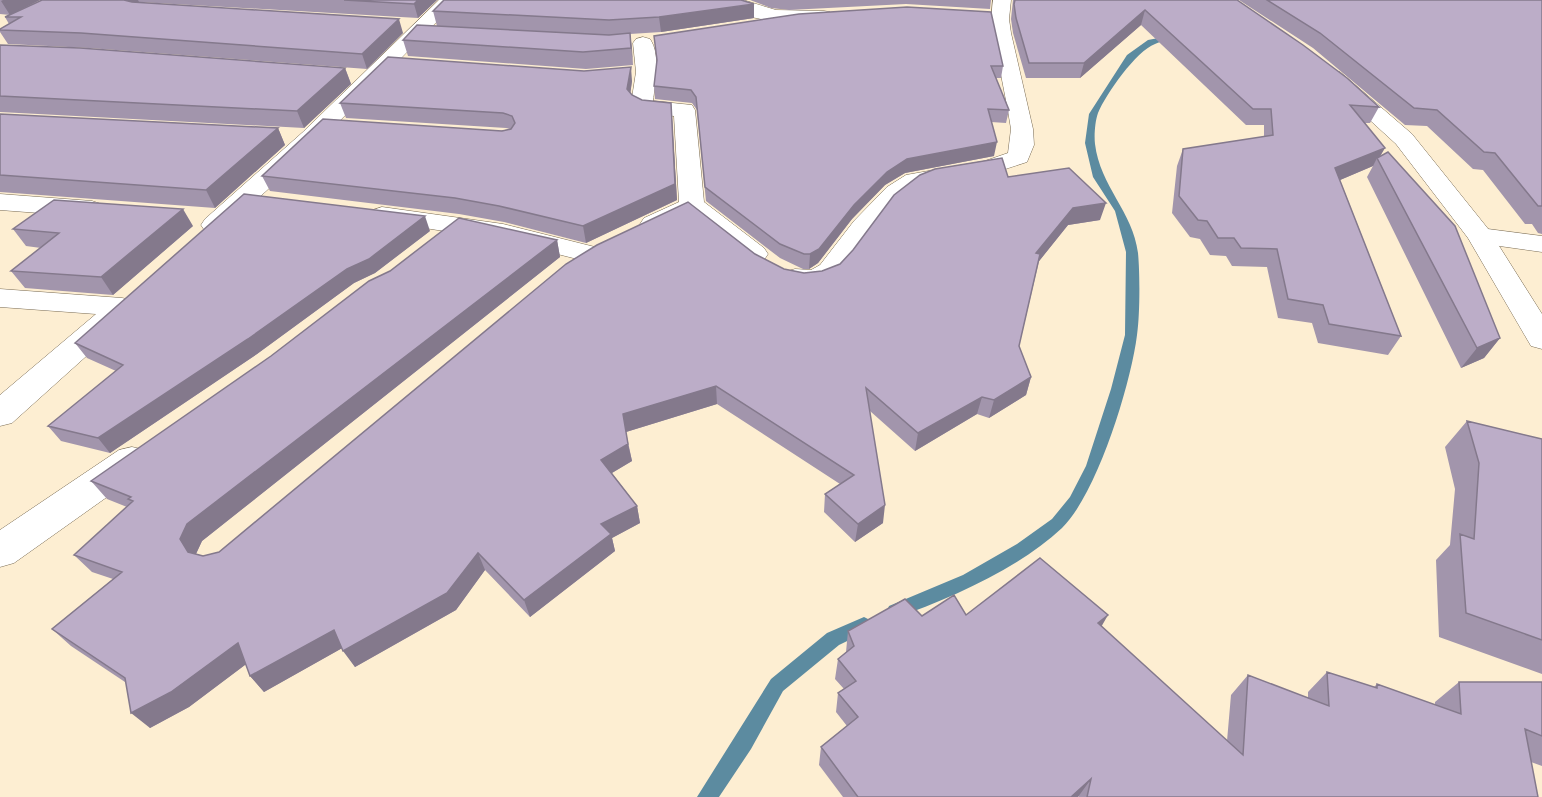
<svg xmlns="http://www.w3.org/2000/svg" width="1542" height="797" font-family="Roboto,sans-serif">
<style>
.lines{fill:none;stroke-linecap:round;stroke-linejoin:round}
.stream{fill:#5c8ba0;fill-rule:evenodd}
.street-casing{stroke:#796b53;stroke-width:1}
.highway-casing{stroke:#796b53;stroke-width:1}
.street{fill:#fff;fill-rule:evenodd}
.highway{fill:#fff;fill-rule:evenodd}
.wall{fill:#a295ac}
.shaded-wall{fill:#84798c}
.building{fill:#bcadc8;stroke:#84798c;stroke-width:1.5}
</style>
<rect width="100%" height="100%" fill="#fdeed2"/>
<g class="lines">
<!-- stream -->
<path class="stream" d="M1174,35h3v4c-7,1 -16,2 -22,5 -19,7 -49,50 -57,69 -3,8 -4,23 -3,31 5,42 38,68 43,109 2,20 2,62 -1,82 -6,49 -40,159 -75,193 -44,41 -111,70 -167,90l-6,-2 -2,-5 2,-5 74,-31 54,-31 35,-25 18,-22 16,-31 25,-77 14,-54 1,-83 -11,-41 -22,-34 -8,-34 4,-29 38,-59 21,-15z
M864,617l6,3 3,5 -3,5 -31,15 -56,46 -32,58 -32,48h-22l74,-118 56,-46z"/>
<!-- street casing -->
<g class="street-casing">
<path id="street" d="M439,0h19l-139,142 -96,89 -9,2 -9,-2 -4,-6 4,-6 98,-87z
M721,0h22l33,10 48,1 6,1 3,4 -3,4 -6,1c-27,2 -85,3 -103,-21z
M993,0h18l-2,19 2,14 22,96 1,16 -7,17 -37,12 -68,12 -17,11 -33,36 -32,44 -24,11 -31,-4 -4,-6 4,-6 10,-3 16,1 9,-5 34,-44 33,-34 19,-12 79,-14 23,-8 3,-24 -3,-18 -15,-78 -2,-14z
M643,37l7,2c11,16 5,44 3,62l39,4 3,5 9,92 60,46 4,6 -4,6 -10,2 -10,-2 -54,-44 -28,14 -9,2 -9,-2 -4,-6 4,-6 35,-16 -5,-86 -34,-4 -9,-8 5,-32 -3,-29 3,-4z
M0,194l92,7 9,3 4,5 -4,5 -9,3 -92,-7z
M382,207l121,17 96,24 4,6 -4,6 -10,2 -87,-22 -129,-20 -4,-5 4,-5z
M1480,228l62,8v16l-71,-10 -4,-6 4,-6z
M0,289l122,9 10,2 5,7 -5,7 -7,1 -3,9 -110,99 -12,3v-31l96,-81 -96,-7z
M132,447l13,3 5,10 -5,10 -131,93 -14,4v-37l119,-80z"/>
</g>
<!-- highway casing -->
<g class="highway-casing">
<path id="highway" d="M1333,70l7,2 72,62 77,96 53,84v35l-11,-3 -63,-108 -72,-94 -70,-64 -3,-4 3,-4z"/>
</g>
<!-- street -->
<use href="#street" class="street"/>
<!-- highway -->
<use href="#highway" class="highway"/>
</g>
<!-- wall -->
<path class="wall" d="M0,0h40l-28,14 30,-14h395l-19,18 -279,-16 -4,1 268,30 -36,36 -278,-21 -81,-4 -8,-12v-3l9,-5 -4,-7 5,-2 -10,-1z
M750,0h241l-1,9 -84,-5 -117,6 -18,-2z
M1013,0h224l142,107 -9,16h-5l15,34 120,181 -16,20 -23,10 -94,-191 6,-11 -33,14 61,156 -13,19 -70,-12 -6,-20 -34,-5 -11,-51 -35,-1 -6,-10 -16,-1 -10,-16 -10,-2 -18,-24 5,-47 6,-17 81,-12v-12h-18l-105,-100 -61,53h-54l-13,-45 -2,-14z
M1239,0h303v234l-4,-1 -6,-9h-7l-42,-54 -10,-1 -46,-43 -22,-1 -92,-77z
M433,11l321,7 -93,14 -31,2 3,31 -47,4 -178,-13 -5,-16 34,-14z
M0,45l345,23 6,16 -47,44 -304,-16z
M657,61l346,5 -2,12h-5l13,32 -3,13 -15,-1 3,34 -89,17 -20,12 -33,34 -34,44 -9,6h-6l-23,-11 -74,-57 -9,-91 -5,-7 -37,-4 -1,-13z
M632,81l-2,12 2,2 40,23 5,82 -91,43 -82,-21 -45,-8 -189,-23 -8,-15 248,-47 -4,-1 -160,-10 -6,-15z
M0,114l278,14 7,17 -70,63 -215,-16z
M1008,177l92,43 -32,5 -29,36 -20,85 12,31 -5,18 -37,23 -12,-4 -62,37 -45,-40 13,112 -28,19 -31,-30 1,-18 15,-10 -123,-80 -91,28 6,29 -20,12 25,33 3,17 -28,15 3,13 -85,66 -45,-47 -29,40 -101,57 -13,-19 -78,44 -14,-16 -4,-12 -57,43 -39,21 -25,-46 -54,-36 -19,-17 61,-50 -21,-7 -18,-17 53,-48 -20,-8 -16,-18 466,-241 3,17 -358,284 -6,13 7,2 16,-4 536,-298 29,15 20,4 18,-2 18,-7z
M193,226l-80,69 -88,-7 -14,-17 30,-23 -15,-2 -13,-17z
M430,231l-55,42 -21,10 -97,71 -147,99 -49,-12 -13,-15 68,-55 -29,-13 -12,-15z
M1467,421l75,18v235l-103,-37 -3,-77 14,-15 5,-56 -10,-42z
M966,615l135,11 126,115 4,-46 17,-20 60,23v-6l19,-20 47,15 3,-3 58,21v-3l24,-20h83v84l-11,-4 7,35h-459v-1l-1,1h-235l-24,-32 2,-18 26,-21 -11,-14 2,-19 6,-4 -9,-10 3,-20 8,-7 2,-21 74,-15z"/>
<!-- shaded-wall -->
<path class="shaded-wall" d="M3,0h37l-30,15 -9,-14z
M123,0h15l1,2 -8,2z
M418,0h19l-19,18 -4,-14z
M754,4v14l-93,14 -2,-15z
M1145,10l-4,15 -61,53 4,-15z
M399,19l4,14 -36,36 -5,-15z
M630,33l2,16 1,16 -2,-17z
M631,67l1,14 -3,23 -2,-15z
M345,68l6,16 -47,44 -7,-17z
M671,103l6,97 -91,43 -3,-17z
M278,128l7,17 -70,63 -9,-18z
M997,142l-3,14 -89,17 -20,12 -33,34 -34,44 -9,6 1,-15 44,-49 33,-33 20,-13z
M1385,148l-7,12 -1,-2 -4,8 -47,20 9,-18z
M1106,203l-6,17 -32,5 -36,45 4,-17 37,-45z
M183,209l10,17 -80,69 -12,-18z
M425,216l5,15 -55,42 -21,10 -97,71 -147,99 -12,-15z
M557,240l3,17 -358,284 -7,15 -7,-4 -8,-13 7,-15z
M1500,338l-16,20 -23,10 16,-20z
M1031,377l-5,18 -37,23 5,-18z
M716,386l1,18 -91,28 -3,-18z
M982,397l-5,17 -62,37 3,-18z
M628,444l4,17 -27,16 -4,-17z
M885,505l-2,18 -28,19 3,-18z
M637,506l3,17 -28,15 3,13 -85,66 -6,-17 77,-76z
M478,553l7,17 -29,40 -101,57 -12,-16z
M1108,615l-12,21 2,-13z
M334,630l12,16 -82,46 -14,-16z
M238,643l15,16 -64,48 -39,21 -19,-15z
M1091,779l-13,18h-7z"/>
<!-- building -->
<path class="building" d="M42,0h82l8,2 267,17 -37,35 -281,-21 -81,-3v-1l21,-12h-16z
M344,0h74l-4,4z
M444,0h297l13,4 -95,13 -50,3 -176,-9z
M1015,0h222l66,45 44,33 32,29 -29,-2 35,43 -50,20 66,168 -72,-12 -6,-19 -35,-6 -11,-50 -36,-1 -7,-10h-16l-11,-17 -9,-1 -19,-24 4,-47 90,-14 -2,-26h-18l-108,-99 -61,53h-55l-13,-45 -2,-14z
M1267,0h275v206h-4l-43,-53 -11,-1 -47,-42 -23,-2 -94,-75z
M907,7l84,5 12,54h-12l18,44 -21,-1 9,33 -90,17 -20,13 -33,33 -35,44 -9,5h-6l-24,-10 -75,-57 -9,-90 -5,-7 -37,-4 3,-26 -3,-24 145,-22z
M417,25l192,10 21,-2 1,15 -48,4 -180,-12z
M0,45l80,3 265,20 -48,43 -297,-15z
M388,57l196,14 47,-4 -4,22 5,6 10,5 29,3 4,81 -92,42 -84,-20 -44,-8 -193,-22 61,-57 179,12 9,-2 4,-6 -3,-7 -9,-3 -163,-10z
M0,114l278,14 -72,62 -206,-15z
M1388,152l67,74 45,112 -23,10 -100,-190z
M1002,158l6,19 61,-9 37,35 -33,5 -37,45 4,1 -21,92 12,31 -37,23 -12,-3 -64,36 -52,-45 19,117 -27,19 -33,-30 29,-19 -138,-89 -93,28 5,30 -27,16 36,46 -36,18 10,10 -87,66 -46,-47 -31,40 -104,58 -9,-21 -84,46 -12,-33 -67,49 -40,21 -6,-35 -73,-49 70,-57 -48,-17 59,-54 -5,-2 3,-2 -40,-16 180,-125 98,-75 21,-10 69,-53 98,22 -370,284 -7,15 8,13 15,4 16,-4 347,-288 31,-19 91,-43 67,52 29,15 20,4 18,-2 18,-7 13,-14 41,-55 26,-20 15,-6z
M244,194l181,22 -56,43 -22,10 -99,70 -150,99 -50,-12 75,-61 -48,-22z
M54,200l129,9 -82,68 -90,-6 48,-38 -46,-4z
M1467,421l75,18v201l-76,-27 -6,-79 14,5 5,-76z
M1040,558l68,57 -10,8 145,132 5,-80 81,31 -2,-34 50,16v-4l84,30 -2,-32h83v54l-17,-7 13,68h-451l4,-18 -20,18h-214h1l-37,-50 37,-30 -20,-24 18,-12 -18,-22 16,-13 -6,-15 57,-32 17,17 32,-21 12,20z"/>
</svg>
